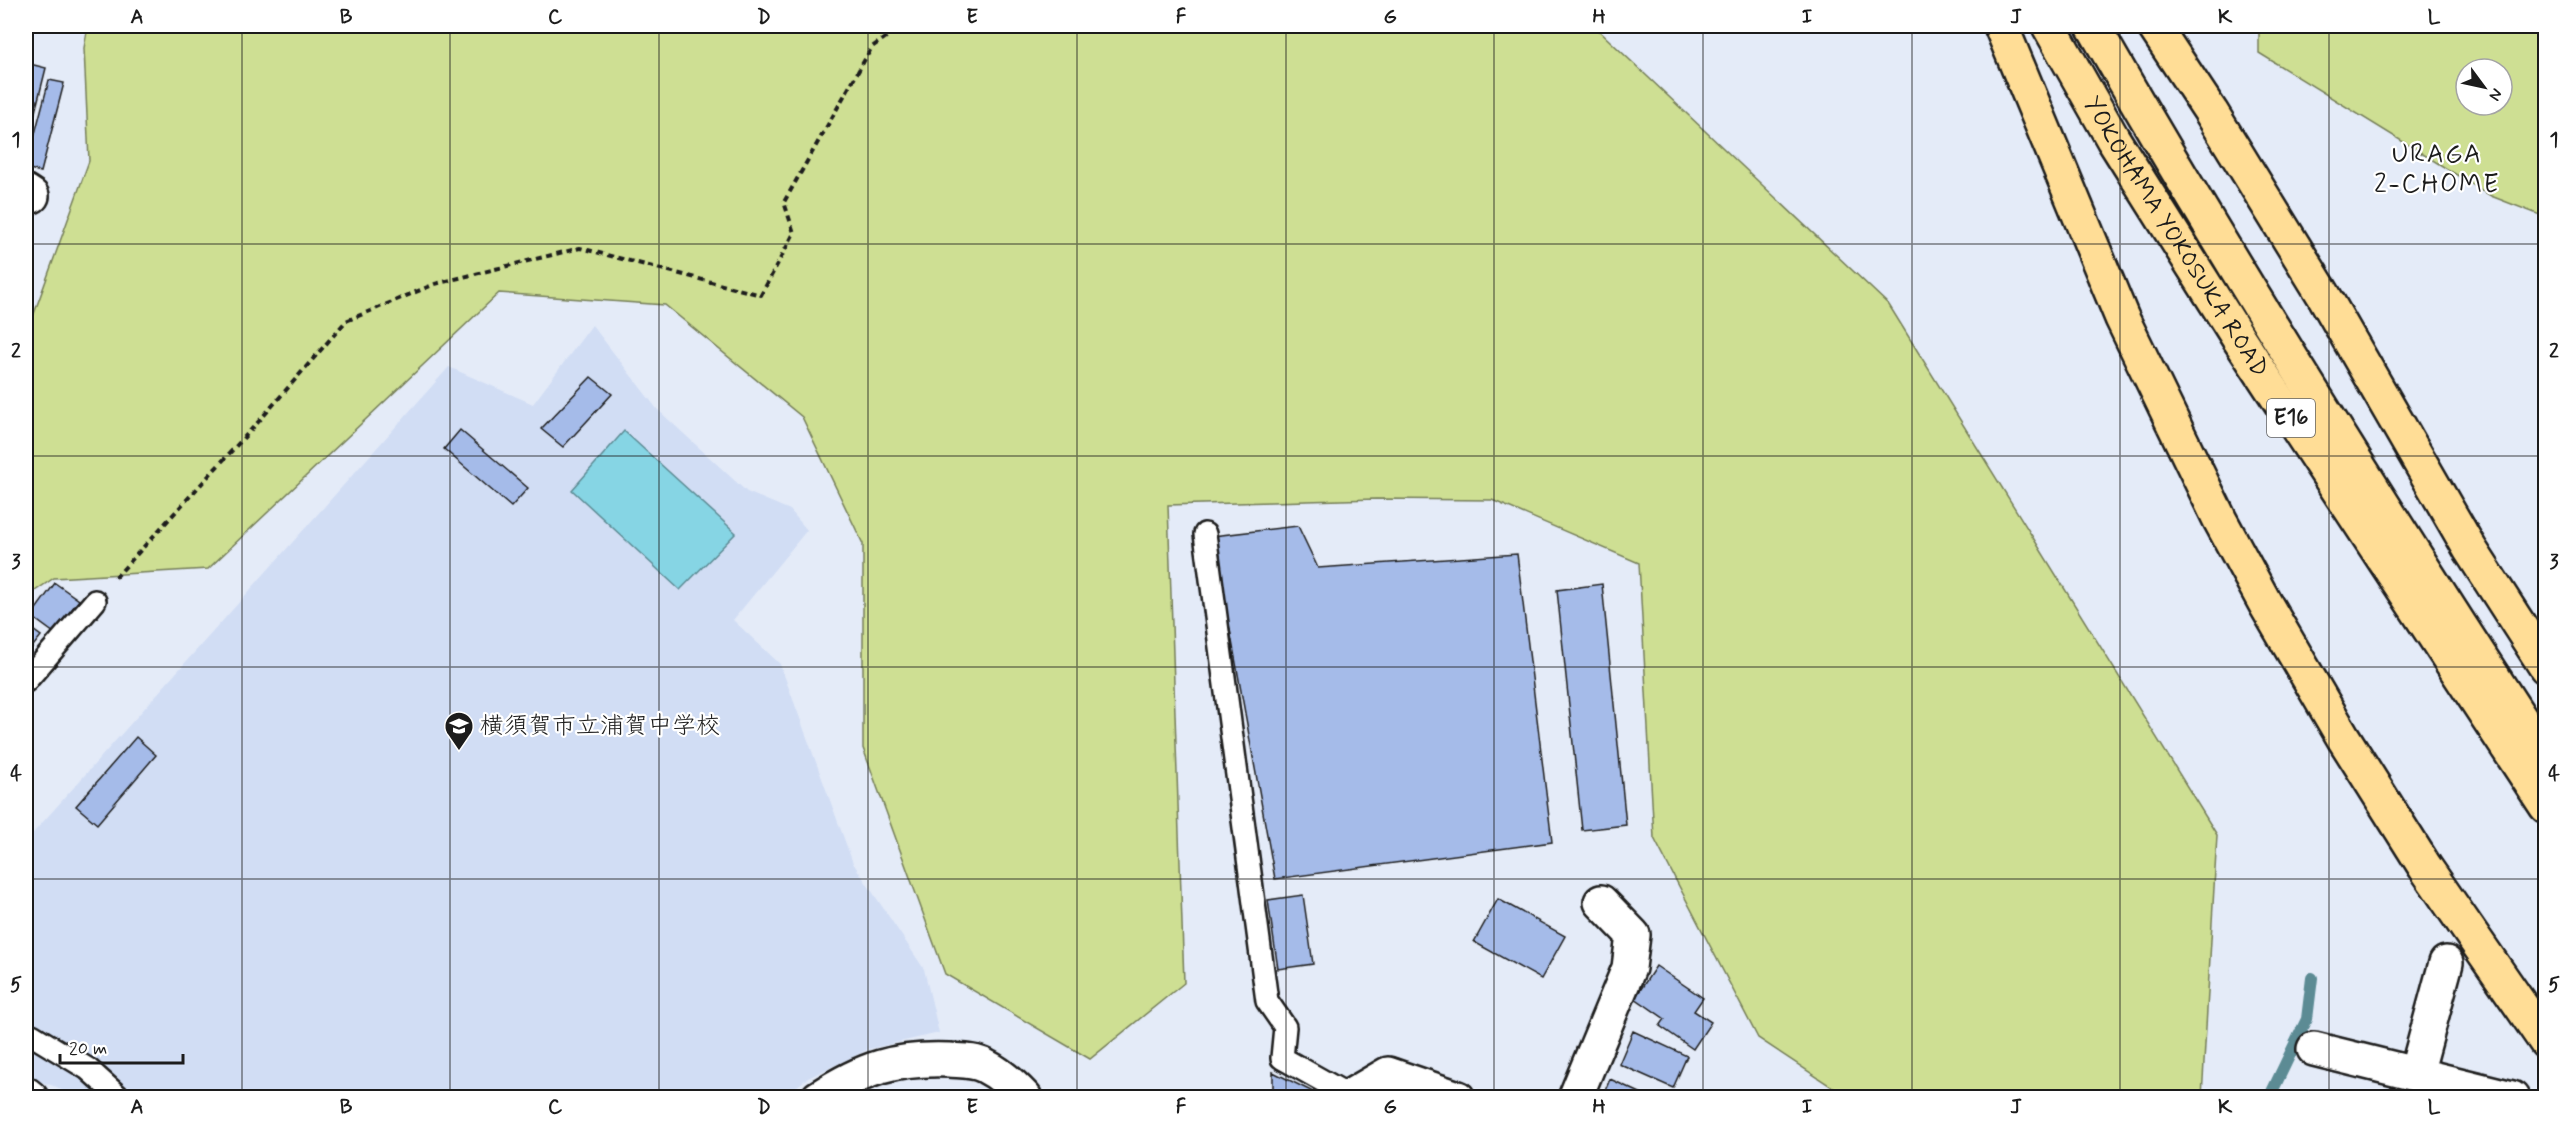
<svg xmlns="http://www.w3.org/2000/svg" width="2571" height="1123" font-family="Mynerve,'Klee One',sans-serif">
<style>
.built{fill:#d1ddf4}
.green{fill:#cedf93;stroke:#757e58;stroke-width:1.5;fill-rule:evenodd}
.water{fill:#86d5e4;stroke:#5c8b94;stroke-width:1.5}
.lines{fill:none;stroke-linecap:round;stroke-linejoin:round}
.stream{stroke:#5c8b94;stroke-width:12}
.building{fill:#a5bbe9;stroke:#1c1c1c;stroke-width:1.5}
.lane-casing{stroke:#1c1c1c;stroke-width:26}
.street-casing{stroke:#1c1c1c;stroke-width:38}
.highway-casing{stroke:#1c1c1c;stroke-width:38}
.path{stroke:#1c1c1c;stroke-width:4;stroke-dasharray:6 4.5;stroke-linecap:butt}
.lane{stroke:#fff;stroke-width:21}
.street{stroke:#fff;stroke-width:33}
.highway{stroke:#ffdd96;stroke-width:33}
.grid{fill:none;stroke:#1c1c1c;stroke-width:1.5;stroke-opacity:0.55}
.labels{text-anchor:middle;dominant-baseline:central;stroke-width:4.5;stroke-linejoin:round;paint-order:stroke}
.shield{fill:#fff;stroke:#606060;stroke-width:1.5}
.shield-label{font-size:22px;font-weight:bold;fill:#1c1c1c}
.street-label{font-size:24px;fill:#1c1c1c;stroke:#fff}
.poi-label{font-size:24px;fill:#1c1c1c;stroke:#fff;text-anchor:start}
.neighbourhood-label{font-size:26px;letter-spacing:1.5px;fill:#1c1c1c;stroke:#fff}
.neatline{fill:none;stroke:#1c1c1c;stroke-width:2}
.grid-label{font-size:20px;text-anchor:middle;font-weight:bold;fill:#1c1c1c}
</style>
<rect width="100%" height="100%" fill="#e4ebf8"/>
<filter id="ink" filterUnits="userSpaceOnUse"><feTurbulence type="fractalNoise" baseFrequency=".0167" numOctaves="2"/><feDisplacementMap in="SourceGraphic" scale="12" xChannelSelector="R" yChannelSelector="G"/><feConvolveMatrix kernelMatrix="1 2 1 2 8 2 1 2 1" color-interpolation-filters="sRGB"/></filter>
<g filter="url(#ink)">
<!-- built -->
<path class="built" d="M592,325l65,84 90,83 43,18 17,20 -74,90 47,44 73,199 71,106 15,64 -70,16 -61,29 -27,20h-709l-15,-11 -31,-10v-236l423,-474 84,37z"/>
<!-- green -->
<path class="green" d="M88,26h1506l295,279 328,530 -15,262h-355l-89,-59 -104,-200 -15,-275 -147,-63 -116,-1 -208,6 16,478 -94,76 -145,-85 -82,-226v-204l-61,-127 -137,-112 -166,-12 -291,276 -154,9 -28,19v-261l63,-175 -5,-113z
M2259,26h286v191l-54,-21 -232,-143zM2466,69h36v36h-36z"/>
<!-- water -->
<path class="water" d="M624,431l112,102 -56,57 -108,-100z"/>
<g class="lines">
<!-- stream -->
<path class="stream" d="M2269,1098l38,-79 5,-41"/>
</g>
<!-- building -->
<path class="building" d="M26,63l20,5 -20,80z
M49,80l15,3 -23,89 -15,-4z
M591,377l21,17 -49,53 -22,-18z
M460,430l68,58 -17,19 -67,-58z
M1298,526l20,42 199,-14 35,288 -277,37 -62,-343z
M55,583l24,17 -25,33 -23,-17z
M1602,584l24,241 -44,5 -25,-240z
M26,625l15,11 -15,19z
M136,737l20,18 -59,69 -21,-18z
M1303,895l10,69 -35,5 -10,-69z
M1498,899l67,37 -24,43 -67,-37z
M1656,966l47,32 -9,13 17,11 -18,27 -33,-23 5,-7 -30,-21z
M1633,1031l54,25 -14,32 -54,-24z
M1273,1072l46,23 -2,3h-44z
M1610,1079l41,19h-49z"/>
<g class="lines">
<!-- lane casing -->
<g class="lane-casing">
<path id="lane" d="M1205,534l62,467 18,26 -3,31 66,37
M26,681l69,-80
M26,1034l6,1 56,34 32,29"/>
</g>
<!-- street casing -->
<g class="street-casing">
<path id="street" d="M26,192l6,4
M2314,1049l198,49
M2416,1074l30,-111
M26,1094l5,4
M818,1098c46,-30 77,-40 131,-38 12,1 25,0 36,6 16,8 28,19 40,32
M1347,1098l41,-24 70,24
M1575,1098l54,-130 4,-33 -32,-33"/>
</g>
<!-- highway casing -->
<g class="highway-casing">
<g id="highway">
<path d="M2001,26l121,292 98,202 46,85 77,132 82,130 121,175"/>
<path id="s1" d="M2049,26l64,113 126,200 307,467"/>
<path d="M2093,26c143,249 296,492 453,732"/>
<path d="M2154,26l57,86 112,182 147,255 76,118"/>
</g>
</g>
<!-- path -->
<path class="path" d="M115,578l145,-158 86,-99 89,-37 145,-36 181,47 33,-62 -10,-31 88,-155 30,-21"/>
<!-- lane -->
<use href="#lane" class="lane"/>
<!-- street -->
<use href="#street" class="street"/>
<!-- highway -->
<use href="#highway" class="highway"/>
</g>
</g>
<!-- grid -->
<path class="grid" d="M242,26v1072M450,26v1072M659,26v1072M868,26v1072M1077,26v1072M1286,26v1072M1494,26v1072M1703,26v1072M1912,26v1072M2120,26v1072M2329,26v1072M26,244h2520M26,456h2520M26,667h2520M26,879h2520"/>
<!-- icons -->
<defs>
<g id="school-pin" transform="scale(1.5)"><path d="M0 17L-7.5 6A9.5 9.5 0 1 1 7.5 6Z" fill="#1c1c1c" stroke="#fff"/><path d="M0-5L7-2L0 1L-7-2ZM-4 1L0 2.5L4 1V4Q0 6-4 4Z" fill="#fff"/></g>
</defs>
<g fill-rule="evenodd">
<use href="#school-pin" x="459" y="726"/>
</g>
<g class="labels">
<!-- shield labels -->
<rect class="shield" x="2267" y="399" width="48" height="38" rx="4.5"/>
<g class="shield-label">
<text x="2291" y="418">E16</text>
</g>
<!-- street labels -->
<g class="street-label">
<text stroke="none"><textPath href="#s1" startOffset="246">YOKOHAMA YOKOSUKA ROAD</textPath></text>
</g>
<!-- poi labels -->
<g class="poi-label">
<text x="480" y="726">横須賀市立浦賀中学校</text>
</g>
<!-- neighbourhood labels -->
<g class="neighbourhood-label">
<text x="2437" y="155">URAGA<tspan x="2437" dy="30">2-CHOME</tspan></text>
</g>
</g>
<!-- margin -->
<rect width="2571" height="1123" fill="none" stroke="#fff" stroke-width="66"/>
<!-- north arrow -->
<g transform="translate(2484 87) rotate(123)"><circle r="28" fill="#ffffff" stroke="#a4a4a4" stroke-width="1.5"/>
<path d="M0-4.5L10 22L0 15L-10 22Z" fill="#1c1c1c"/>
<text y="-9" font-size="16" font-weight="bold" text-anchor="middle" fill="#1c1c1c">N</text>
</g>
<!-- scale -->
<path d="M60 1054v9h123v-9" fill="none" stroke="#1c1c1c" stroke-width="3"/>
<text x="69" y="1054" font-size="18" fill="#1c1c1c" stroke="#ffffff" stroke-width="4.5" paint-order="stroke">20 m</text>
<rect x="33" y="33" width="2505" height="1057" class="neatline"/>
<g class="grid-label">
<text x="137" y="23">A</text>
<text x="346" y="23">B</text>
<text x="555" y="23">C</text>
<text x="764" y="23">D</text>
<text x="972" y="23">E</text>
<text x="1181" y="23">F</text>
<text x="1390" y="23">G</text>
<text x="1599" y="23">H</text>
<text x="1807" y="23">I</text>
<text x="2016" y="23">J</text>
<text x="2225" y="23">K</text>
<text x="2434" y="23">L</text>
<text x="16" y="146">1</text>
<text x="2554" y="146">1</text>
<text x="16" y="357">2</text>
<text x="2554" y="357">2</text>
<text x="16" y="568">3</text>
<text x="2554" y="568">3</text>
<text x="16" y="780">4</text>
<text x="2554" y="780">4</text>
<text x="16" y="991">5</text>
<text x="2554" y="991">5</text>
<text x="137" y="1113">A</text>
<text x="346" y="1113">B</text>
<text x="555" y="1113">C</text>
<text x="764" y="1113">D</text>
<text x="972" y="1113">E</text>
<text x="1181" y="1113">F</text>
<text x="1390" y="1113">G</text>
<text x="1599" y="1113">H</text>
<text x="1807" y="1113">I</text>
<text x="2016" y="1113">J</text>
<text x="2225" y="1113">K</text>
<text x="2434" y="1113">L</text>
</g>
</svg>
